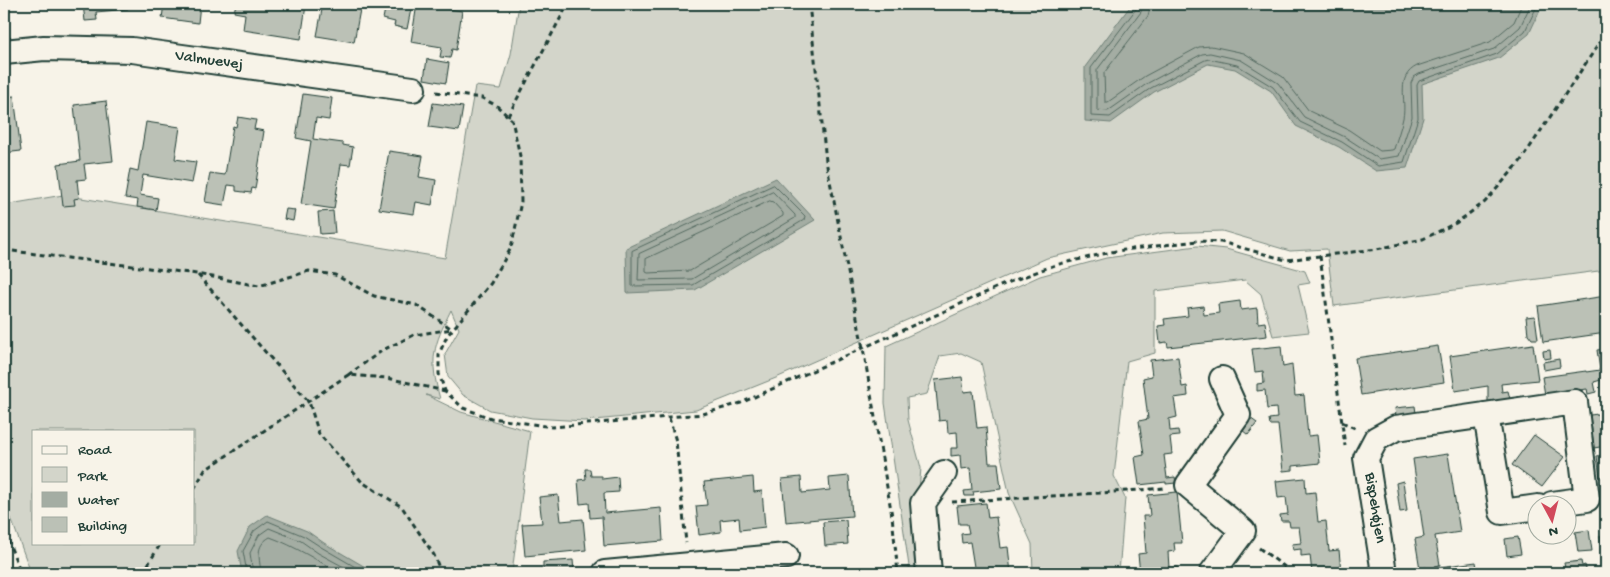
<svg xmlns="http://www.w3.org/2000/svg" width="1610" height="577" font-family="'Gochi Hand',sans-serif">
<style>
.green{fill:#d3d5ca;stroke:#79897f;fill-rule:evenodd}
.water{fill:#a4ada3;stroke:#6f8077}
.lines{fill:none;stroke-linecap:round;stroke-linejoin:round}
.shore{stroke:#546a60;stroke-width:1}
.building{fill:#bbc1b6;stroke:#1f3d34}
.minor-casing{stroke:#1f3d34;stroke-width:28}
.path{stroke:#1f3d34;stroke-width:3;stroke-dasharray:5 4;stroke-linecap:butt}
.minor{stroke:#f7f3e8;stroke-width:24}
.labels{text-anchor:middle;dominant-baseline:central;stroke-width:4;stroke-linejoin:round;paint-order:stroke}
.street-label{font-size:16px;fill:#1f3d34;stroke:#f7f3e8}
</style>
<rect width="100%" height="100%" fill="#f7f3e8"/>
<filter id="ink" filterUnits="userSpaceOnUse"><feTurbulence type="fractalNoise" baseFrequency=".02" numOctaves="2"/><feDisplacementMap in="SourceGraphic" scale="10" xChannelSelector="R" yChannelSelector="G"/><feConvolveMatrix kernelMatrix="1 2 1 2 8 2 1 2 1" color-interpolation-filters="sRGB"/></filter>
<g filter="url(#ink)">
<!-- green -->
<path class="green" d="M519,4h1087v266l-272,36 -7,-57 -37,2 -68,-20 -59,2 -116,25 -271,120 -80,32 -112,11 -52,-3 -42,-8 -27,-15 -15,-18 -3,-23 14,-25 -8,-19c-18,37 -22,48 -11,89l-14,-4 35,17 69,19 -18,142h-481l-27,-74v-294l59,-10 382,63 30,-172 26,3 10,-35zM34,431h160v112h-160z
M1197,246l29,3 79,22 5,12 -12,2 11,47 -36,4 -12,-42 -16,-14 -90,11v62l-28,8 -13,115 11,22 -6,75h-86l-1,-29 -23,-51 -28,-131 -20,-9 -21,3 -13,38 -20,4 1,22 13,48 -3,34 8,71h-16l-25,-170 1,-57 154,-70 66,-18z"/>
<!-- water -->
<path class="water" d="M1134,4h409l-14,30 -30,24 -77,26 1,34 -16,50 -31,3 -37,-24 -43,-21 -25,-35 -36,-22 -27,-5 -54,28 -43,31 -26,-2v-54l43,-58z
M776,178l39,42 -120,70 -68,3 -1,-45z
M267,515l40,16 17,12 43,25 24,2 3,3h-152l-4,-22 12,-24z"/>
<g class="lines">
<!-- shore -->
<path class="shore" d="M1137,4l-1,5 -45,59v48l19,1 41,-29 54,-28 4,-1 28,6 36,22 27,35 42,20 36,24 26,-4 14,-44 -1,-33 2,-4 78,-27 28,-23 13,-27
M1143,4l-2,8 -44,58v40l11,1 40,-28 54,-29 8,-1 31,7 37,23 26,34 41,20 34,22 20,-3 13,-39 -1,-34 3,-6 5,-3 75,-25 26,-22 11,-23
M1151,4l-3,12 -44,57 1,29h3l37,-26 54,-29 12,-1 33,7 39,24 26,34 40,19 31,21 12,-1 2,-1c3,-11 7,-21 9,-31 4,-19 -8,-41 14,-52l73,-24 24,-20 8,-18
M774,185l31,31 -1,4 -111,65 -61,1v-35z
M773,192l22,23v3l-103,61 -54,1 1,-26z
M770,201l3,1 10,11v3l-93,55 -42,2 -2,-1v-13z
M247,573l-4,-22 11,-20 14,-10 36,15 17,11 43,25 8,1
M253,573l-3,-20 9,-18 10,-7 32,13 17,12 37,20
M261,573c-1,-14 -7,-27 9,-36 25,9 47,24 71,36"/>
</g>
<!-- building -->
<path class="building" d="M83,4h44l1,5 -32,3 1,8 -12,1z
M164,4h36l-2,19 -36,-5z
M236,4l70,1 -5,34 -58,-9 2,-16 -11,-2z
M323,4h38l-7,38 -37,-6z
M386,4h26l-5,25 -13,-3 1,-4 -12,-3z
M417,4l45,7 -6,39 -4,-1 -2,9 -10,-1 2,-10 -31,-5z
M427,59l22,4 -3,20 -22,-4z
M303,94l29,4 -3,22 -13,-2 -3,21 30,4v2l10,2 -3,18 -9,-1 -7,45 -33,-5 10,-63 -15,-3z
M14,96l7,55 -17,2v-56z
M106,101l7,60 -29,3 2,15 -9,1 2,18 -5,1 1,6 -12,1 -5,-42 22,-3 -6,-56z
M433,103l30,4 -4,24 -30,-4z
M238,117l18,3 -2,9 10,2 -9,58 -3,-1 -1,5 -15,-2v-5l-8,-1 -4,20 -19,-3 5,-29 15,2 8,-49 3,1z
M146,122l34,5 -5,32 21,3 -4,21 -49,-8 -3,20 18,3 -2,12 -19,-3 1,-7 -13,-2 5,-29 8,2z
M389,151l34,5 -4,21 17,3 -4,25 -16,-3 -2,12 -35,-5z
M286,209l9,1 -2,11 -9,-2z
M333,211l2,22 -15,1 -2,-22z
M1606,296v37l-63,9 -5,-36z
M1240,301l1,9 16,-2 1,15 7,-1 2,14 -99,11 -1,-5 -7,1 -2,-17 7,-1 -1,-6 24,-3 -1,-8 16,-2 1,9 15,-2 -1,-9z
M1535,316l3,23h-6l-4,-5 -2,-17z
M1533,344l5,36 -37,4 1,8 6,-1 2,8 -22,3v-16l-33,5 -5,-35z
M1281,346l2,21 9,-2 3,31 9,-1 4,41 9,-1 3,28 -27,3v4l-10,1 -5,-46h-8l-1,-6 8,-1 -1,-10 -9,1 -2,-19 -8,1v-7l7,-1 -1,-12 -8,1 -3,-23z
M1438,346l6,36 -83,13 -6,-37z
M1606,349v97l-12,2 -4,-33 16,-2 -5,-33 -7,2 2,10 -8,2 -1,-5 -42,6 -3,-18 44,-6v1l14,-2 -3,-20z
M1550,350l1,8 -7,1 -1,-8z
M1178,357l4,30 5,-1 1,10 -14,2 3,19 -8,2 1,12 8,-1 1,6 -9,1 2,17 -8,1 3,23 8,-1 1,6 -10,1v-2l-27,3 -4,-28 9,-2 -5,-34 9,-2 -5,-41 9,-2 -2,-16z
M1559,359l1,8 -16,3 -1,-8z
M962,377l2,15 9,-1 4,37 9,-1 3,36h9l3,26 -28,3 1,4h-9l-1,-5 8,-1 -2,-22 -9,1 -1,-14 -9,1v-8h7l-1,-16 -9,1 -1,-13 -8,1 -4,-41z
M1415,406l1,7 -20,3 -1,-8z
M1250,418l7,5 -9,12 -7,-6z
M1534,435l31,22 -23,30 -30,-22z
M1448,454l12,78 -25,4 5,29 -5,1 1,7h-9l-1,-6 -6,2 -5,-30 9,-2 -11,-78z
M1604,455l2,21 -6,1 -3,-21z
M585,469h5l1,7h11v3l16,-2 1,15 -15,1 1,20 56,-5 2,33 -59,5 -2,-29 -12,1 -1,-15 -9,1 -2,-24 8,-1z
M849,476l3,40 -66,6 -4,-43 19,-2 1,16 28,-3 -1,-12z
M753,477l1,15 8,-1 3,36 -25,3 -1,-12 -19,2 1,12 -22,3 -3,-29 11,-1 -3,-23z
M1305,478l1,15 9,-1 3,30 8,-1 3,30 10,-1 2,22 -29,1 -2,-18 -9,1v-7l-8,1 -1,-6 9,-1 -2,-16h-9l-1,-6h-8l-1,-6 8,-1 -2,-17 -8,1 -2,-17z
M1403,481l4,30 -7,1 -4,-29z
M1177,492l5,51h-8l1,8 -7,1 1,16 8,-1 1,6h-38l-2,-19 8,-1 -3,-37h7l-2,-21z
M558,495l3,26 22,-2 3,31 -61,6 -3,-32 20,-1 -3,-26z
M986,503l2,15 8,-1 4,31 8,-1 3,26h-36l-5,-31 -8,1 -1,-9 8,-1 -2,-9h-8l-2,-18z
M846,520l2,24 -23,2 -2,-24z
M1589,530l3,21 -14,1 -3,-20z
M1606,535v18l-3,1 -3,-18z
M1518,537l3,17 -14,2 -2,-17z
M573,560l1,12 -31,1v-11z
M1581,561l1,5 3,-1 2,8h-56l34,-5 -1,-5z
M1476,562l2,11h-37l-1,-6z"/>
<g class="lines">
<!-- minor casing -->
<g class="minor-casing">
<g id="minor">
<path id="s1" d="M4,52l40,-4 88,2 281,39"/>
<path d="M1486,415l16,97 36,-5"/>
<path d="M605,573l181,-17"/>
<path d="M929,573l-6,-70 21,-30"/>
<path d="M1212,573l31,-42 -55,-46 50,-70 -16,-36"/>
<path d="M1384,573l-18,-115 10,-19 20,-11 179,-26 12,97 -35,5"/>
</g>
</g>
<!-- path -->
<path class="path" d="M809,4l17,157 37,187 29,168 6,57
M436,92l46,6 15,8 15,14 8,36 1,46 -10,46 -20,35 -44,53 -8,18v20l6,17 18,17 28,10 61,9 151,-13 38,-11 266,-120 48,-18 61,-14 81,-10 24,1 65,18 91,-11 46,-10 33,-16 29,-21 35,-40 86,-129
M508,116l60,-112
M4,250l193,24 62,12 50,-15 26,4 39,21 42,9 36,24
M1320,256l25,190
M198,275l111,127 10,32 43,48 40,25 32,48 7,18
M348,375l35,-25 31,-15 38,-6
M669,418l7,23 10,102
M1342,422l15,7
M194,489l11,-19 143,-95 39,3 58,13
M952,502l149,-9 64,-5
M4,531l17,42
M1259,548l34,25
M143,573l18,-30"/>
<!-- minor -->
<use href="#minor" class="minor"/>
</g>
</g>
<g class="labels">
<!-- street labels -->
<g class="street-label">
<text stroke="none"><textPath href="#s1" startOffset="206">Valmuevej</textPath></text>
<text transform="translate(1374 508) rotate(81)">Bispehøjen</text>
</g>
</g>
<!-- margin -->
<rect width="1610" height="577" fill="none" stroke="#f7f3e8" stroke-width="20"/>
<rect x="10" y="10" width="1590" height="557" fill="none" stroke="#1f3d34" stroke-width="2" filter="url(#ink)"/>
<!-- legend -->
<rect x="32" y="430" width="162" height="115" fill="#f7f3e8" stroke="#a1aaa0"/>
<rect x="42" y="446" width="25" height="8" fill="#f7f3e8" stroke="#a1aaa0"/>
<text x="78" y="454" font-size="15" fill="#1f3d34">Road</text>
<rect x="42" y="467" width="25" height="15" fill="#d3d5ca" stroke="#a1aaa0"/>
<text x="78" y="480" font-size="15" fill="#1f3d34">Park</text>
<rect x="42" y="492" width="25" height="15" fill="#a4ada3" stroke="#a1aaa0"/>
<text x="78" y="504" font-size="15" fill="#1f3d34">Water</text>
<rect x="42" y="517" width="25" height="15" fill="#bbc1b6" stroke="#a1aaa0"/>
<text x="78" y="530" font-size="15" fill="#1f3d34">Building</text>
<!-- north arrow -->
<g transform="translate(1552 520) rotate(173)"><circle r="24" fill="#f7f3e8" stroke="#a1aaa0"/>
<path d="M0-4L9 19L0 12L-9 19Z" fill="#d1495b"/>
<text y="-8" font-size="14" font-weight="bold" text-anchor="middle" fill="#1f3d34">N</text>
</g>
</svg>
